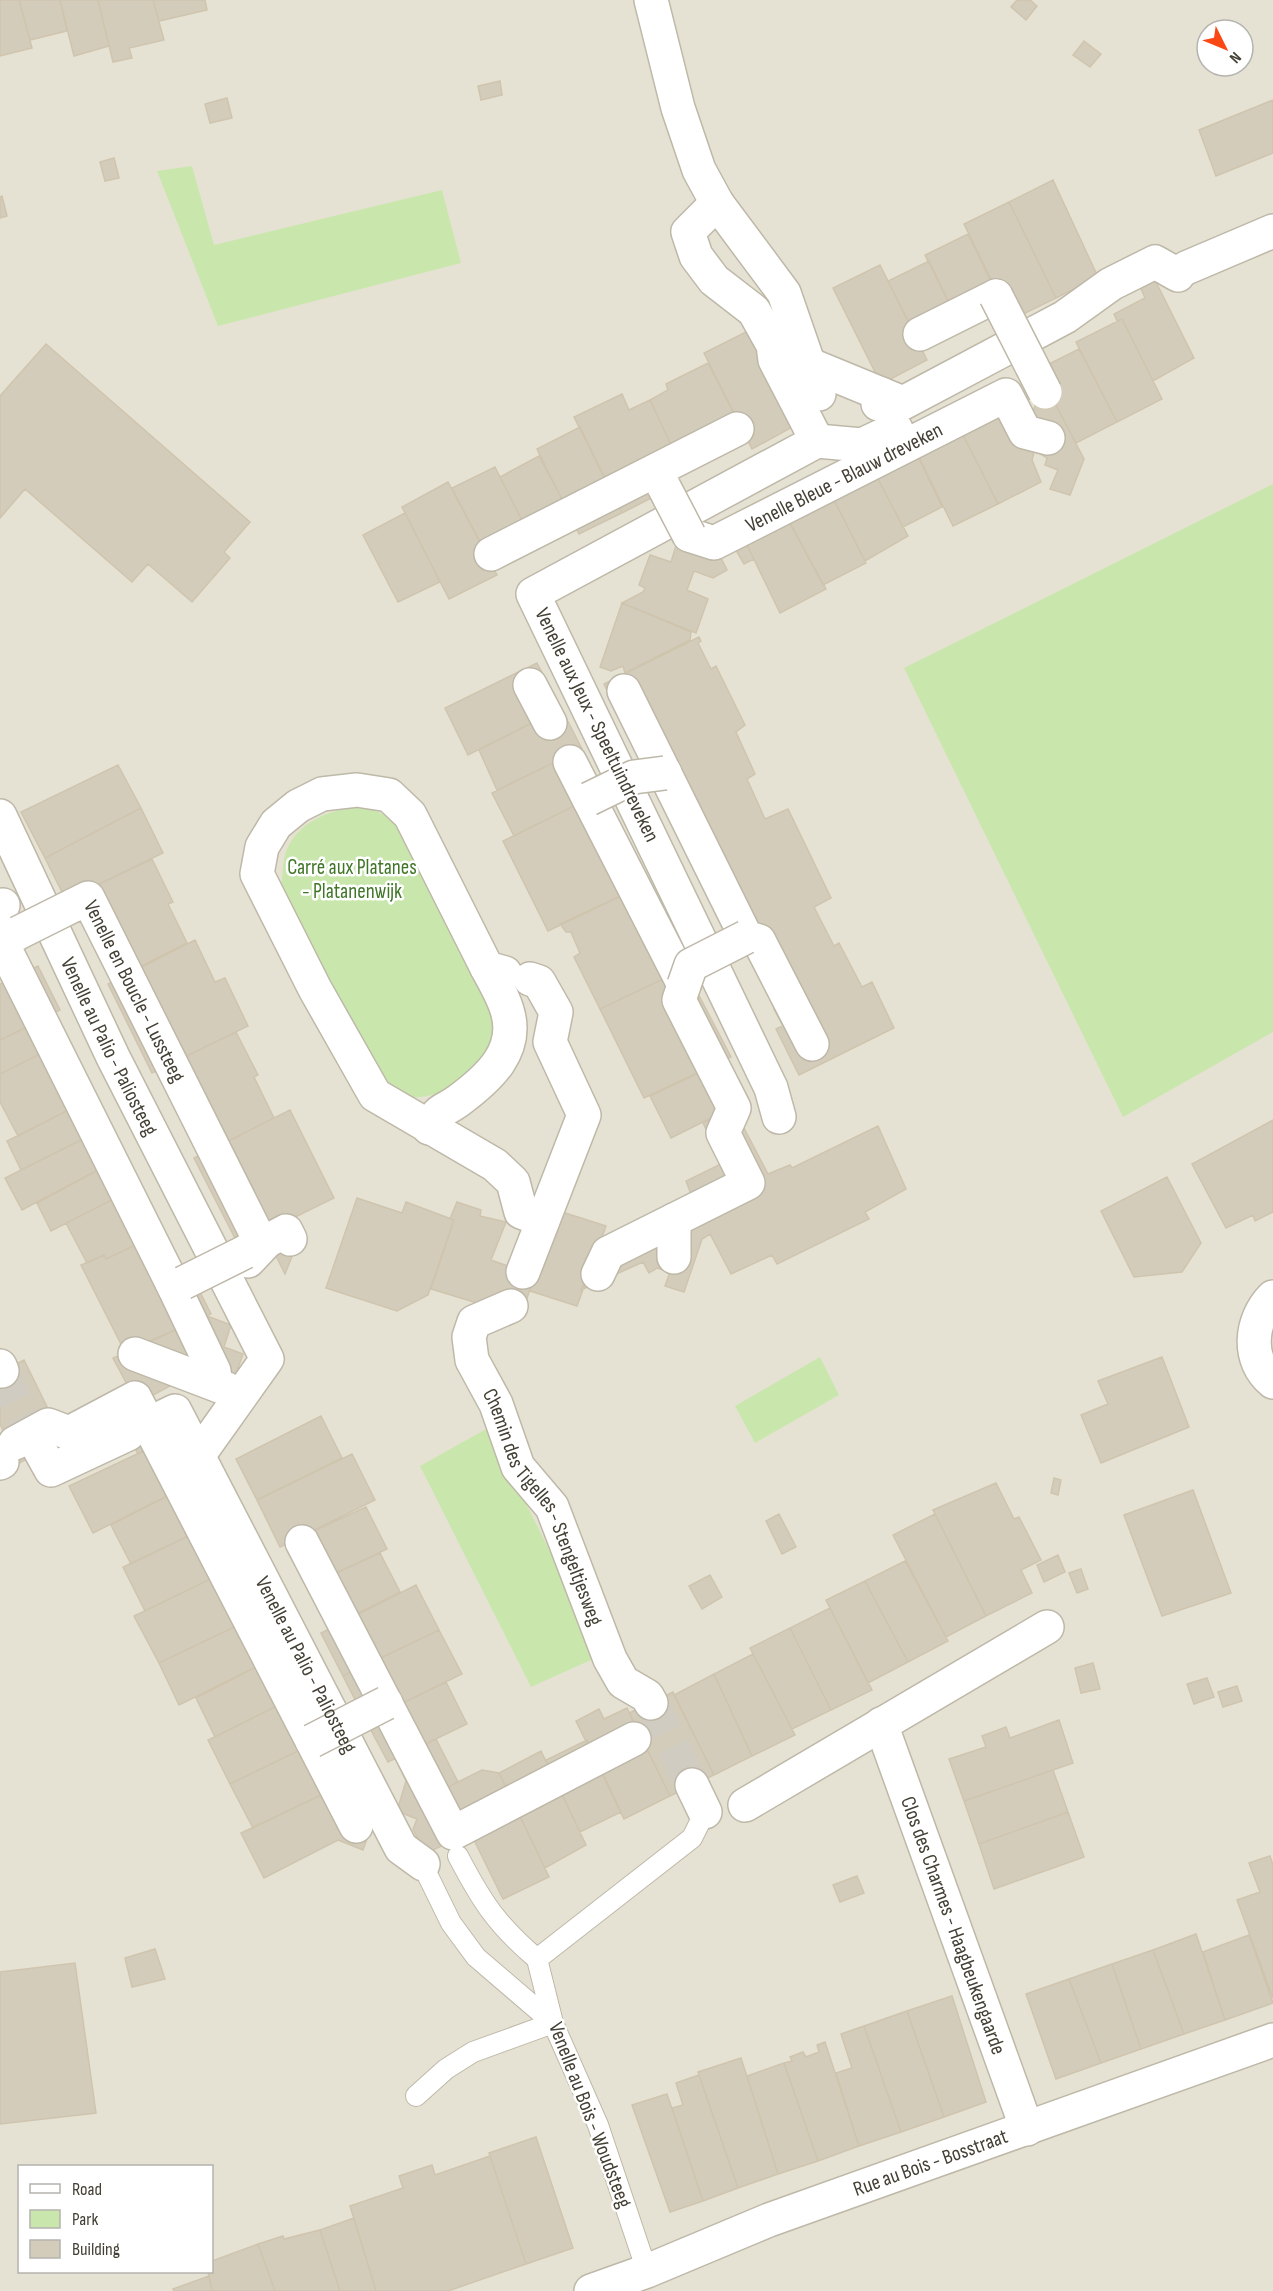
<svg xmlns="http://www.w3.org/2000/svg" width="1273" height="2291" font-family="'Sofia Sans Condensed',sans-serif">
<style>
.residential{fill:#e6e2d3;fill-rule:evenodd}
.green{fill:#c9e7ad}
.building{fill:#d4ccba;stroke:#cfc4ae;stroke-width:1.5}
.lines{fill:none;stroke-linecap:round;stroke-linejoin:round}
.street-tunnel{stroke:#d0ccc2;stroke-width:33;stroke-dasharray:33 16;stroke-linecap:butt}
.lane-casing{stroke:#beb8a8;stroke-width:22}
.street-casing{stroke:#beb8a8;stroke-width:36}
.lane{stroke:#fff;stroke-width:20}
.street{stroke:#fff;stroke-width:33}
.street-bridge-casing{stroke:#beb8a8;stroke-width:36;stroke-linecap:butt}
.street-bridge{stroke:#fff;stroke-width:33}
.labels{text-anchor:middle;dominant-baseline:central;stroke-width:5;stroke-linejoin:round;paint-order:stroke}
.street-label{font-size:21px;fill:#454035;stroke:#fff}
.park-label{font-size:21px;fill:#407628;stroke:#fff}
</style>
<rect width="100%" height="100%" fill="#f3efe5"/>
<!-- residential -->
<path class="residential" d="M0,0h1273v2291h-1273zM1207,30h36v36h-36zM20,2166h192v106h-192z"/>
<!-- green -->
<path class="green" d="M192,166l22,79 228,-55 19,73 -243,63 -61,-155z
M1273,484v548l-150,85 -219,-449z
M361,807c20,3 31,12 44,27l90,188c1,14 2,28 -8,40 -15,19 -58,41 -82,34 -9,-3 -19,-13 -27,-18l-97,-190c2,-10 1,-23 4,-33 10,-33 45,-46 76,-48z
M820,1357l19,38 -84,48 -20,-37z
M488,1428l114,227 -71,32 -111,-221z"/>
<!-- building -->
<path class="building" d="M0,0h19l13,48 -32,8z
M19,0h41l7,31 -37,9z
M60,0h38l11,46 -35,10z
M98,0h55l11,40 -35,8 3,10 -19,4z
M153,0h52l2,10 -48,11z
M1017,0h13l7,6 -11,14 -15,-13z
M1084,41l17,13 -11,13 -17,-12z
M500,81l2,14 -21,5 -3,-14z
M227,98l5,20 -22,5 -5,-19z
M1273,100v53l-57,23 -17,-46z
M114,158l5,20 -14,3 -5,-19z
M1053,180l45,97 -42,21 -47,-96z
M2,196l5,20 -7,2v-21z
M1009,202l47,96 -45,22 -47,-96z
M968,234l29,60 -42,21 -30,-60z
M929,261l26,54 -40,19 -27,-53z
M880,265l47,95 -46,24 -48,-96z
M1154,278l40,80 -41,23 -31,-62 -5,2 -3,-7 31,-16 -6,-14z
M1122,319l40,80 -45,23 -41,-80z
M750,330l46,95 -44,24 -48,-96z
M46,344l204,178 -26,30 6,6 -38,44 -44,-38 -16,18 -107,-93 -25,29v-122z
M1079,349l38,73 -41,21 -27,-51 -22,-17z
M708,363l30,59 -63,31 -25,-53 18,-10 -2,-6z
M1009,387l27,57 -4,16 9,22 -43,22 -45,-89z
M1049,392l35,67 -14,36 -20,-6 8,-19 -13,-5 2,-7 -13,-8 -4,-31 8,-21z
M622,394l7,16 21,-10 25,53 -10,38 -43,22 -48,-96z
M953,415l45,89 -45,22 -44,-89z
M580,427l42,86 -43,21 -42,-85z
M911,442l31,65 -39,20 -34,-65z
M539,456l35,66 -41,20 -33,-65z
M869,462l39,74 -43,25 -42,-83z
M495,467l38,75 -41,23 -40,-77z
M821,475l45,88 -43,22 -47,-88z
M448,482l49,93 -48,24 -47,-92z
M776,497l50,92 -46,24 -46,-95z
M405,513l35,69 -42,20 -35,-67z
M736,524l18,35 -10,5 -11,-19 -15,7 9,18 -14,8 -19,-7 -7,19 21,9 -12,34 -74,-30 21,-11 2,-4 -6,-3 11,-30 21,7 9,-29z
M622,603l69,29 -1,8 -65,33 -2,-7 -12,5 -11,-4z
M699,637l2,4 -3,2 13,26 5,-3 29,59 -9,7 19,42 -8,5 18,40 23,-10 43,89 -17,9 20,39 5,-3 23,44 10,-5 22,46 -95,47 -23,-46 7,-3 -9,-17 3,-10 -19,-52 -102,-156 -52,-107z
M537,663l24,45 -93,47 -23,-47z
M561,708l21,41 -85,41 -18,-40z
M573,753l21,43 -80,40 -22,-43z
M118,765l23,43 -96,50 -24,-46z
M594,796l46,91 -92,44 -45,-90z
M141,808l22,45 -97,47 -21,-42z
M152,859l21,43 -5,2 19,39 -75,38 -27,-57 -18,-7 -1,-17z
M640,887l42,83 -82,39 -26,-52 6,-4 -9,-21h-5l-6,-8z
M195,940l20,42 10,-4 23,48 -96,47 -44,-89z
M38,966l22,44 -60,30v-56z
M682,970l13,18 36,69 -87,41 -44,-89z
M55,1014l13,26 -68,34v-34z
M236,1032l22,43 -4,2 20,41 -75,38 -41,-86z
M68,1040l28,56 -78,40 -18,-34v-28z
M724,1061l9,46 -62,31 -21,-42z
M96,1096l15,29 -90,45 -14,-29z
M733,1107l35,67 22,-9 2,3 86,-42 28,63 -41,23 4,7 -92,45 -5,-9 -41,19 -21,-40 -8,5 -18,53 -19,-6 5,-14 -13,-4 -8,5 -6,-11 -62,28 15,-39 95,-57 -5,-13 37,-18 -20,-40z
M290,1110l44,88 -55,27 14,29 -8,20 -11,-22 -36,-8 -44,-86z
M1273,1120v92l-18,9 -2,-6 -27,13 -34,-64z
M111,1125l15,30 -104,55 -17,-32z
M126,1155l15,30 -90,46 -14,-28z
M1167,1177l34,66 -19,29 -48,5 -33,-66z
M141,1185l-1,58 -34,16 -2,-4 -17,8 -21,-40z
M357,1198l45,15 4,-11 48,18 -26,75 -31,16 -71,-23z
M457,1202l24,8 -1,6 26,6 -15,38 44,16 -12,33 -46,-6 -46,-14 23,-69 -4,-1z
M556,1210l50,16 -29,80 -47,-15z
M140,1243l37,30 11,-5 23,46 -86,38 -44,-87 23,-10 2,4z
M207,1316l24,9 -7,22 19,7 -16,46 -44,-21 -49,26 20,41 -16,8 -18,-36 -78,22 -8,15 -16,9 -18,-40v-52l24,-12 35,71 71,-41 -17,-32z
M1162,1357l27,70 -88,36 -20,-48 27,-11 -10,-23z
M321,1416l21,42 -85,42 -21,-41z
M154,1446l35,39 -96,48 -24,-47z
M352,1454l23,46 -95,47 -23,-47z
M1054,1478l7,2 -3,15 -7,-2z
M996,1483l18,36 5,-2 22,43 -20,10 11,23 -46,23 -53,-106z
M185,1487l20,41 -74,36 -20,-39z
M1193,1490l38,103 -69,23 -38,-101z
M366,1507l21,42 -70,33 -27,-40z
M779,1514l17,33 -14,7 -16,-33z
M935,1514l51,102 -40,21 -53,-102z
M205,1528l22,43 -82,40 -22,-44z
M380,1553l20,39 -69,35 -14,-45z
M1058,1555l7,17 -21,10 -7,-17z
M905,1561l43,80 -40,21 -43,-81z
M1081,1569l7,20 -11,4 -8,-20z
M227,1571l24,48 -92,44 -25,-47z
M710,1575l12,22 -20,12 -13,-23z
M865,1581l43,81 -40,21 -42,-83z
M416,1585l23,45 -96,46 -22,-43z
M830,1608l42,82 -41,20 -41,-82z
M251,1619l19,41 -91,45 -20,-42z
M790,1628l41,82 -39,19 -42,-81z
M439,1630l23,44 -96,47 -23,-45z
M753,1654l42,81 -43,21 -38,-82z
M270,1660l19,40 -74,37 -19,-39z
M1093,1663l7,26 -19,4 -6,-25z
M714,1674l38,82 -38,19 -40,-80z
M1207,1678l7,19 -20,7 -7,-20z
M446,1682l21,42 -79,38 -22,-41z
M1237,1686l5,15 -19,6 -5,-15z
M673,1692l41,83 -44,21 -41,-83z
M289,1700l21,45 -80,39 -22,-44z
M627,1708l43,88 -46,23 -48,-98 23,-12 5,10z
M1059,1720l14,43 -109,38 -15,-42 37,-12 -4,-11 24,-9 4,11z
M436,1739l22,43 -10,5 22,45 -45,22 -12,-25 4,-10 -20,-8 9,-30 -10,-22z
M587,1740l34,72 -41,20 -34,-72z
M310,1745l28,42 -85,41 -23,-44z
M541,1751l45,94 -41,23 -46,-95z
M482,1770l17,3 50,104 -46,22 -55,-112z
M1053,1770l15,42 -89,32 -15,-43z
M338,1787l34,38 -9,25 -25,-10 -74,38 -23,-45z
M1068,1812l16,45 -90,32 -15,-45z
M1270,1856l3,9v133l-36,-98 23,-8 -11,-29z
M857,1876l7,17 -24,9 -7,-17z
M1196,1934l29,86 -41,14 -31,-84z
M1249,1935l24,68 -48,17 -22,-68z
M155,1949l10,30 -33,8 -7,-29z
M1153,1950l31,84 -43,15 -29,-85z
M75,1963l21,150 -96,11v-152z
M1112,1964l29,85 -40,14 -32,-84z
M1069,1979l32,84 -45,16 -30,-85z
M952,1996l34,106 -42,15 -37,-106z
M907,2011l37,106 -43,15 -37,-106z
M864,2026l37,106 -42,14 -23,-73 16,-5 -11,-34z
M825,2042l34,104 -41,15 -34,-98 8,-2 -2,-4 13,-5 3,5 13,-5 -2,-7z
M741,2058l37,116 -40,14 -40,-116z
M784,2063l34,98 -40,13 -31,-98z
M699,2075l39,113 -35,13 -31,-93 11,-3 -7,-22z
M667,2094l36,107 -33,11 -38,-107z
M536,2137l37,111 -47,16 -37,-111z
M490,2156l36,108 -78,27h-72l-26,-85 53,-18 -4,-12 33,-11 3,10z
M354,2218l22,73h-36l-20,-61z
M320,2230l20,61h-65l-17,-47 25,-8 1,3z
M258,2244l17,47h-63l-4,-19h4v-11z
M209,2276l3,15h-38l-1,-2z"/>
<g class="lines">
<!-- street-tunnel -->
<path class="street-tunnel" d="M2,1371l34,72
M651,1703l41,82"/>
<!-- lane casing -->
<g class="lane-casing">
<path id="lane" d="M458,1856c24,46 39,69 79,103
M537,1959l16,64 45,102 49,146
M537,1959l155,-121 13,-26
M416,2096l30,-27 27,-17 80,-29 -77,-66 -25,-34 -25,-51"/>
</g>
<!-- street casing -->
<g class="street-casing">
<g id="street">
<path d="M651,0l27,108 21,62 18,33 67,90 35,101"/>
<path d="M717,203l-29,29 8,24 18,24 40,31 19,34 2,15 42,81"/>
<path d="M1186,268l87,-37"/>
<path d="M920,334l76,-38"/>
<path d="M808,364l73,30 -3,10"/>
<path d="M881,394l22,9 162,-86 46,-33 44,-22 23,13"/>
<path id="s1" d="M689,535l25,8 292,-148 19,37 23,6"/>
<path d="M491,554l246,-125"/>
<path d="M530,685l20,38"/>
<path d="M624,691l122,246 13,4 53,103"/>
<path d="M570,762l114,223 -5,15 55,108 -11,25 25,50 -74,37v37"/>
<path id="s2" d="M0,816l113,241 154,302 -69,97"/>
<path id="s3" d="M72,906l16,-8 173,345 -16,9"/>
<path d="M0,914l3,-9"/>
<path d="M18,933l-17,8 173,346 9,-4"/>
<path d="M505,973l-18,-5 -77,-153 -21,-20 -32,-5 -35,4 -24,12 -22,18 -14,23 -5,27 58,115 60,106 120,70 18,17 8,30 22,8"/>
<path d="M779,1117l-8,-29 -238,-494 284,-153 45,4 34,-16"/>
<path d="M429,1128c11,-21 12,-15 29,-27 30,-22 62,-50 49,-91 -4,-14 -13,-29 -20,-42"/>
<path d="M248,1261l19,-20 19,-10 4,8"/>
<path d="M523,1272l61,-157 -34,-73 6,-30 -17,-30 -9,-3"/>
<path d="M598,1274l10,-21 66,-33"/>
<path d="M174,1287l40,84 1,8"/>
<path d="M1273,1297c-23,23 -27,63 0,85"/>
<path id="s4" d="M511,1306l-37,16 -5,15 3,23 24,44 22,63 34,40 58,152 13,23 24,14 4,7"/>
<path d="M135,1354l92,35"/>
<path d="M0,1366l2,5"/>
<path id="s5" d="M144,1426l31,-15 226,437 22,16"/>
<path d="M15,1443l33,-18 21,8 66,-35 221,428"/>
<path d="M36,1443l15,27 77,-36"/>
<path d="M0,1463l2,-1"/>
<path d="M302,1542l151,291 181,-94"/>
<path id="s6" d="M881,1724l146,405"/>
<path d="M692,1785l13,27"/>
<path d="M745,1805l302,-178"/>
<path id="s7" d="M591,2291l56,-20 122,-51 504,-180"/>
</g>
</g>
<!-- lane -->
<use href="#lane" class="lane"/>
<!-- street -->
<use href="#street" class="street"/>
<!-- street-bridge casing -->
<g class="street-bridge-casing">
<path id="street-bridge" d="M996,296l49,96
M664,487l25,48
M589,799l45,-22 31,-4
M18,933l54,-27
M684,985l7,-20 55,-28
M183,1283l62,-31
M312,1741l74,-38"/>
</g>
<!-- street-bridge -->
<use href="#street-bridge" class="street-bridge"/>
</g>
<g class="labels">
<!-- street labels -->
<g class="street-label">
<text stroke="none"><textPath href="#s1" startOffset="172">Venelle Bleue - Blauw dreveken</textPath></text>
<text transform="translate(597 725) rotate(64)">Venelle aux Jeux - Speeltuindreveken</text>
<text stroke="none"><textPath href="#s3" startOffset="122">Venelle en Boucle - Lussteeg</textPath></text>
<text stroke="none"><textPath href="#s2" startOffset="255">Venelle au Palio - Paliosteeg</textPath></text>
<text stroke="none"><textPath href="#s4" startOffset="244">Chemin des Tigelles - Stengeltjesweg</textPath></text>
<text stroke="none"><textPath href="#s5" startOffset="320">Venelle au Palio - Paliosteeg</textPath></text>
<text stroke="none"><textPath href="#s6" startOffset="214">Clos des Charmes - Haagbeukengaarde</textPath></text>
<text transform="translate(590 2115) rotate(69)">Venelle au Bois - Woudsteeg</text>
<text stroke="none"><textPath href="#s7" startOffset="363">Rue au Bois - Bosstraat</textPath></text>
</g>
<!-- park labels -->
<g class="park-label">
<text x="352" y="867">Carré aux Platanes<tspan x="352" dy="24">- Platanenwijk</tspan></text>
</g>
</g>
<!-- legend -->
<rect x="18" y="2165" width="195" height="108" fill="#ffffff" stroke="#b5b3ae" stroke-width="1.5"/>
<rect x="30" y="2184" width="30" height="9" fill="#ffffff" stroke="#b5b3ae" stroke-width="1.5"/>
<text x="72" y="2195" font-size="18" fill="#454035">Road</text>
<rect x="30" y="2210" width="30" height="18" fill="#c9e7ad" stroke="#b5b3ae" stroke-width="1.5"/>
<text x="72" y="2225" font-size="18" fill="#454035">Park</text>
<rect x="30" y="2240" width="30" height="18" fill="#d4ccba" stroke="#b5b3ae" stroke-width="1.5"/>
<text x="72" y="2255" font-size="18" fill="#454035">Building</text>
<!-- north arrow -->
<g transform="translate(1225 48) rotate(133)"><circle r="28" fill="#ffffff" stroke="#b5b3ae" stroke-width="1.5"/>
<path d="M0-4.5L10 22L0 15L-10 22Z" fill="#fa4815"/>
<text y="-9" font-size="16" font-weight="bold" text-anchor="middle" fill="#454035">N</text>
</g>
</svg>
